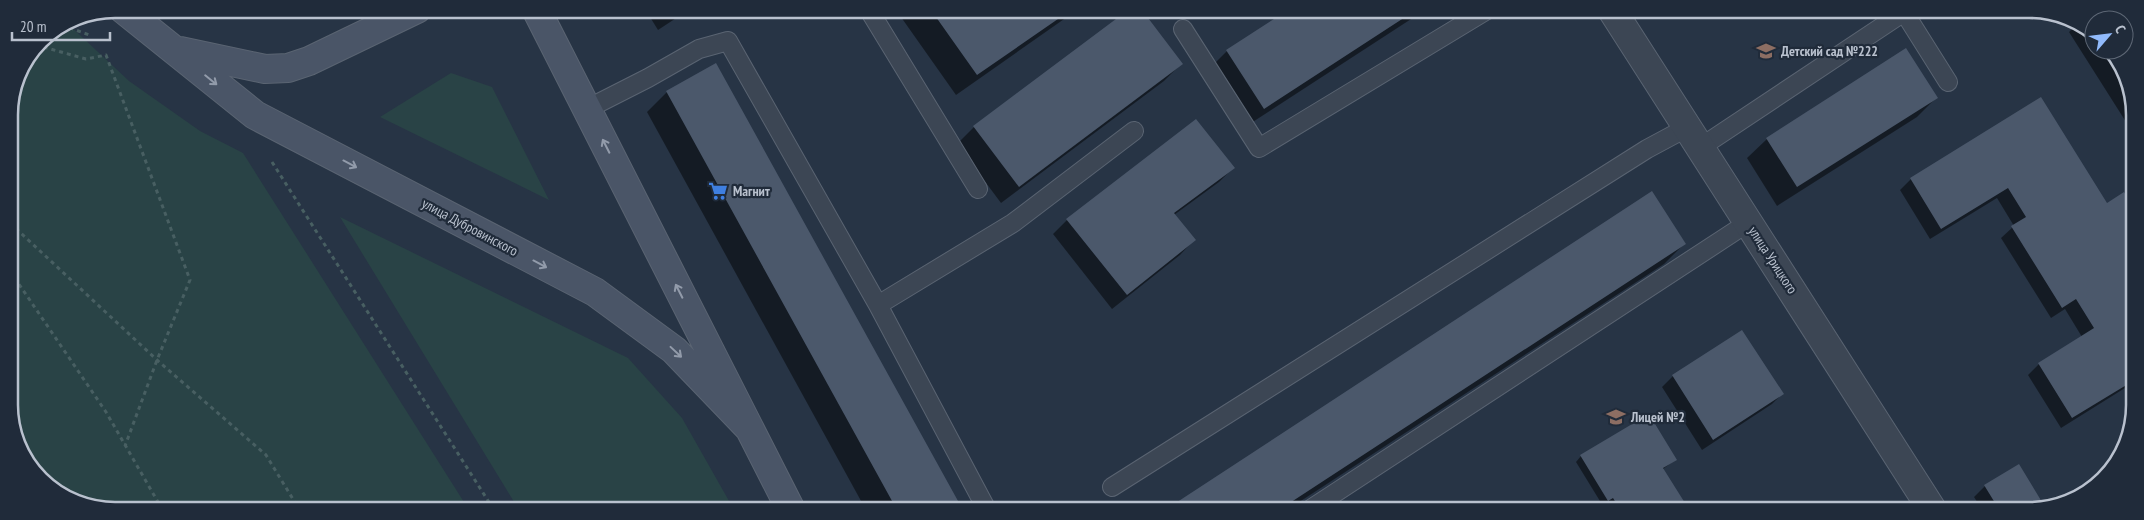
<svg xmlns="http://www.w3.org/2000/svg" width="2144" height="520" font-family="'PT Sans Narrow',sans-serif">
<style>
.green{fill:#294346}
.shadow{fill:#0007}
.building{fill:#4b586b}
.lines{fill:none;stroke-linecap:round;stroke-linejoin:round}
.service-casing{stroke:#5a6472;stroke-width:20}
.minor-casing{stroke:#5a6472;stroke-width:30}
.secondary-casing{stroke:#5a6472;stroke-width:30}
.path{stroke:#485f62;stroke-width:3;stroke-dasharray:4 4;stroke-linecap:butt}
.service{stroke:#3c4654;stroke-width:18}
.minor{stroke:#3c4654;stroke-width:28}
.secondary{stroke:#4a5567;stroke-width:28}
.oneway{stroke:#929baa}
.labels{text-anchor:middle;dominant-baseline:central;stroke-width:4.5;stroke-linejoin:round;paint-order:stroke}
.poi-label{font-size:14px;font-weight:bold;fill:#b9c1ce;stroke:#202b3a;text-anchor:start}
.street-label{font-size:14px;fill:#b9c1ce;stroke:#202b3a}
.rim{fill:none;stroke:#b9c1ce;stroke-width:2.5}
</style>
<rect width="100%" height="100%" fill="#273445"/>
<!-- green -->
<path class="green" d="M66,22l63,59 71,50 43,22 226,357 -375,-1 -54,-29 -29,-54 -2,-318 8,-34 23,-34z
M451,73l41,14 57,113 -169,-83z
M340,217l288,141 54,60 51,90 -214,2z"/>
<!-- shadow -->
<path class="shadow" d="M645,9h45l-32,21z
M896,10h181l-121,85z
M1130,10h15l-3,2 39,52 -17,17 -163,122 -44,-59 17,-17z
M1290,10h135l-180,117 -37,-57 19,-19z
M2076,25l18,9v16h16l23,44v39l-64,-101z
M667,92l295,418h-96l-219,-398z
M1936,98l-19,19 -140,89 -30,-48 20,-19z
M2041,99l65,105 17,-10 10,15v174l-72,45 -33,-53 11,-11 43,-27 -17,-28 -14,9 -50,-80 13,-12 -17,-28 -67,41 -30,-49 11,-11z
M1233,168l-14,14 -45,33 20,25 -14,15 -68,54 -59,-75 14,-14z
M1652,193l33,50 -21,21 -377,246h-120z
M1673,376l109,18 -10,10 -70,46 -40,-63z
M1581,456l94,4 -12,9 26,42h-86l9,-10 -9,5 -27,-44z
M2019,466l25,42 -8,3h-53l-9,-14 11,-11z"/>
<!-- building -->
<path class="building" d="M931,10h140l-94,65z
M1128,10h14l41,54 -164,123 -46,-61z
M1288,10h128l-152,99 -38,-59z
M1906,48l32,50 -141,89 -31,-49z
M2104,50h6l21,39 -1,1z
M716,63l247,447h-66l-231,-419z
M2041,97l66,106 17,-11 9,15v24l-2,1 2,3v146l-61,37 -34,-55 56,-35 -18,-29 -14,9 -51,-82 15,-9 -18,-29 -67,41 -31,-51z
M1196,119l39,49 -61,45 22,27 -69,55 -61,-76z
M1652,191l34,53 -407,266h-114z
M1742,330l42,64 -71,46 -41,-65z
M1649,414l28,46 -14,8 27,43h-69l-8,-13 -5,3 -28,-46z
M2019,464l26,43 -9,4h-36l-16,-26z"/>
<g class="lines">
<!-- service casing -->
<g class="service-casing">
<path id="service" d="M869,10l109,179
M1183,29l76,119 228,-138
M587,109l61,-31 51,-29 29,-8 150,264 109,205
M1701,147l203,-135 44,70
M878,305l135,-82 121,-92
M1112,487l535,-338 41,-22
M1309,510l440,-288"/>
</g>
<!-- minor casing -->
<g class="minor-casing">
<path id="minor" d="M1612,10l321,501"/>
</g>
<!-- secondary casing -->
<g class="secondary-casing">
<path id="secondary" d="M123,9l132,106 340,177 79,58 75,78
M536,9l255,501
M180,51l85,18 23,-1 21,-7 108,-52"/>
</g>
<!-- path -->
<path class="path" d="M62,25l30,11
M36,45l50,14 20,-4 84,225 -33,80 -32,86
M272,162l222,348
M10,223l147,137 109,95 33,54
M10,271l96,141 56,97"/>
<!-- service -->
<use href="#service" class="service"/>
<!-- minor -->
<use href="#minor" class="minor"/>
<!-- secondary -->
<use href="#secondary" class="secondary"/>
</g>
<!-- one-way arrows -->
<defs><path id="oneway-shaft" d="M-6 0H5M1.5-3L5.5 0L1.5 3" fill="none" stroke-width="1.6" stroke-linecap="round" stroke-linejoin="round" transform="scale(1.25)"/></defs>
<g class="oneway">
<use href="#oneway-shaft" transform="translate(211 80) rotate(39)"/>
<use href="#oneway-shaft" transform="translate(606 146) rotate(-117)"/>
<use href="#oneway-shaft" transform="translate(350 164) rotate(28)"/>
<use href="#oneway-shaft" transform="translate(540 264) rotate(28)"/>
<use href="#oneway-shaft" transform="translate(679 291) rotate(-117)"/>
<use href="#oneway-shaft" transform="translate(676 352) rotate(43)"/>
</g>
<!-- icons -->
<defs>
<g id="school-bare" transform="scale(1.5)"><path d="M0-5L7-2L0 1L-7-2ZM-4 1L0 2.5L4 1V4Q0 6-4 4Z" fill="#8d6e63" stroke="#202b3a" stroke-width="2.5" paint-order="stroke"/></g>
<g id="supermarket-bare" transform="scale(1.5)"><path d="M-6-5.5h2.5l.6 2H6L4.5 2H-2.5L-4.4-4H-6ZM-1.5 3.2a1.3 1.3 0 1 0 .1 0ZM3 3.2a1.3 1.3 0 1 0 .1 0Z" fill="#3f7fe0" stroke="#202b3a" stroke-width="2.5" paint-order="stroke"/></g>
</defs>
<g fill-rule="evenodd">
<use href="#school-bare" x="1766" y="51"/>
<use href="#supermarket-bare" x="718" y="191"/>
<use href="#school-bare" x="1616" y="417"/>
</g>
<g class="labels">
<!-- poi labels -->
<g class="poi-label">
<text x="1781" y="51">Детский сад №222</text>
<text x="733" y="191">Магнит</text>
<text x="1631" y="417">Лицей №2</text>
</g>
<!-- street labels -->
<g class="street-label">
<text transform="translate(470 227) rotate(28)">улица Дубровинского</text>
<text transform="translate(1773 260) rotate(57)">улица Урицкого</text>
</g>
</g>
<!-- crop -->
<path d="M0 0H2144V520H0ZM115 18H2029A97 97 0 0 1 2126 115V405A97 97 0 0 1 2029 502H115A97 97 0 0 1 18 405V115A97 97 0 0 1 115 18Z" fill="#202b3a" fill-rule="evenodd"/>
<path class="rim" d="M115 18H2029A97 97 0 0 1 2126 115V405A97 97 0 0 1 2029 502H115A97 97 0 0 1 18 405V115A97 97 0 0 1 115 18Z"/>
<!-- north arrow -->
<g transform="translate(2109 35) rotate(62)"><circle r="24" fill="#202b3a" stroke="#5d6775"/>
<path d="M0-4L9 19L0 12L-9 19Z" fill="#91bafb"/>
<text y="-8" font-size="14" font-weight="bold" text-anchor="middle" fill="#b9c1ce">С</text>
</g>
<!-- scale -->
<path d="M12 32v8h98v-8" fill="none" stroke="#b9c1ce" stroke-width="2.5"/>
<text x="20" y="32" font-size="15" fill="#b9c1ce" stroke="#202b3a" stroke-width="4" paint-order="stroke">20 m</text>
</svg>
